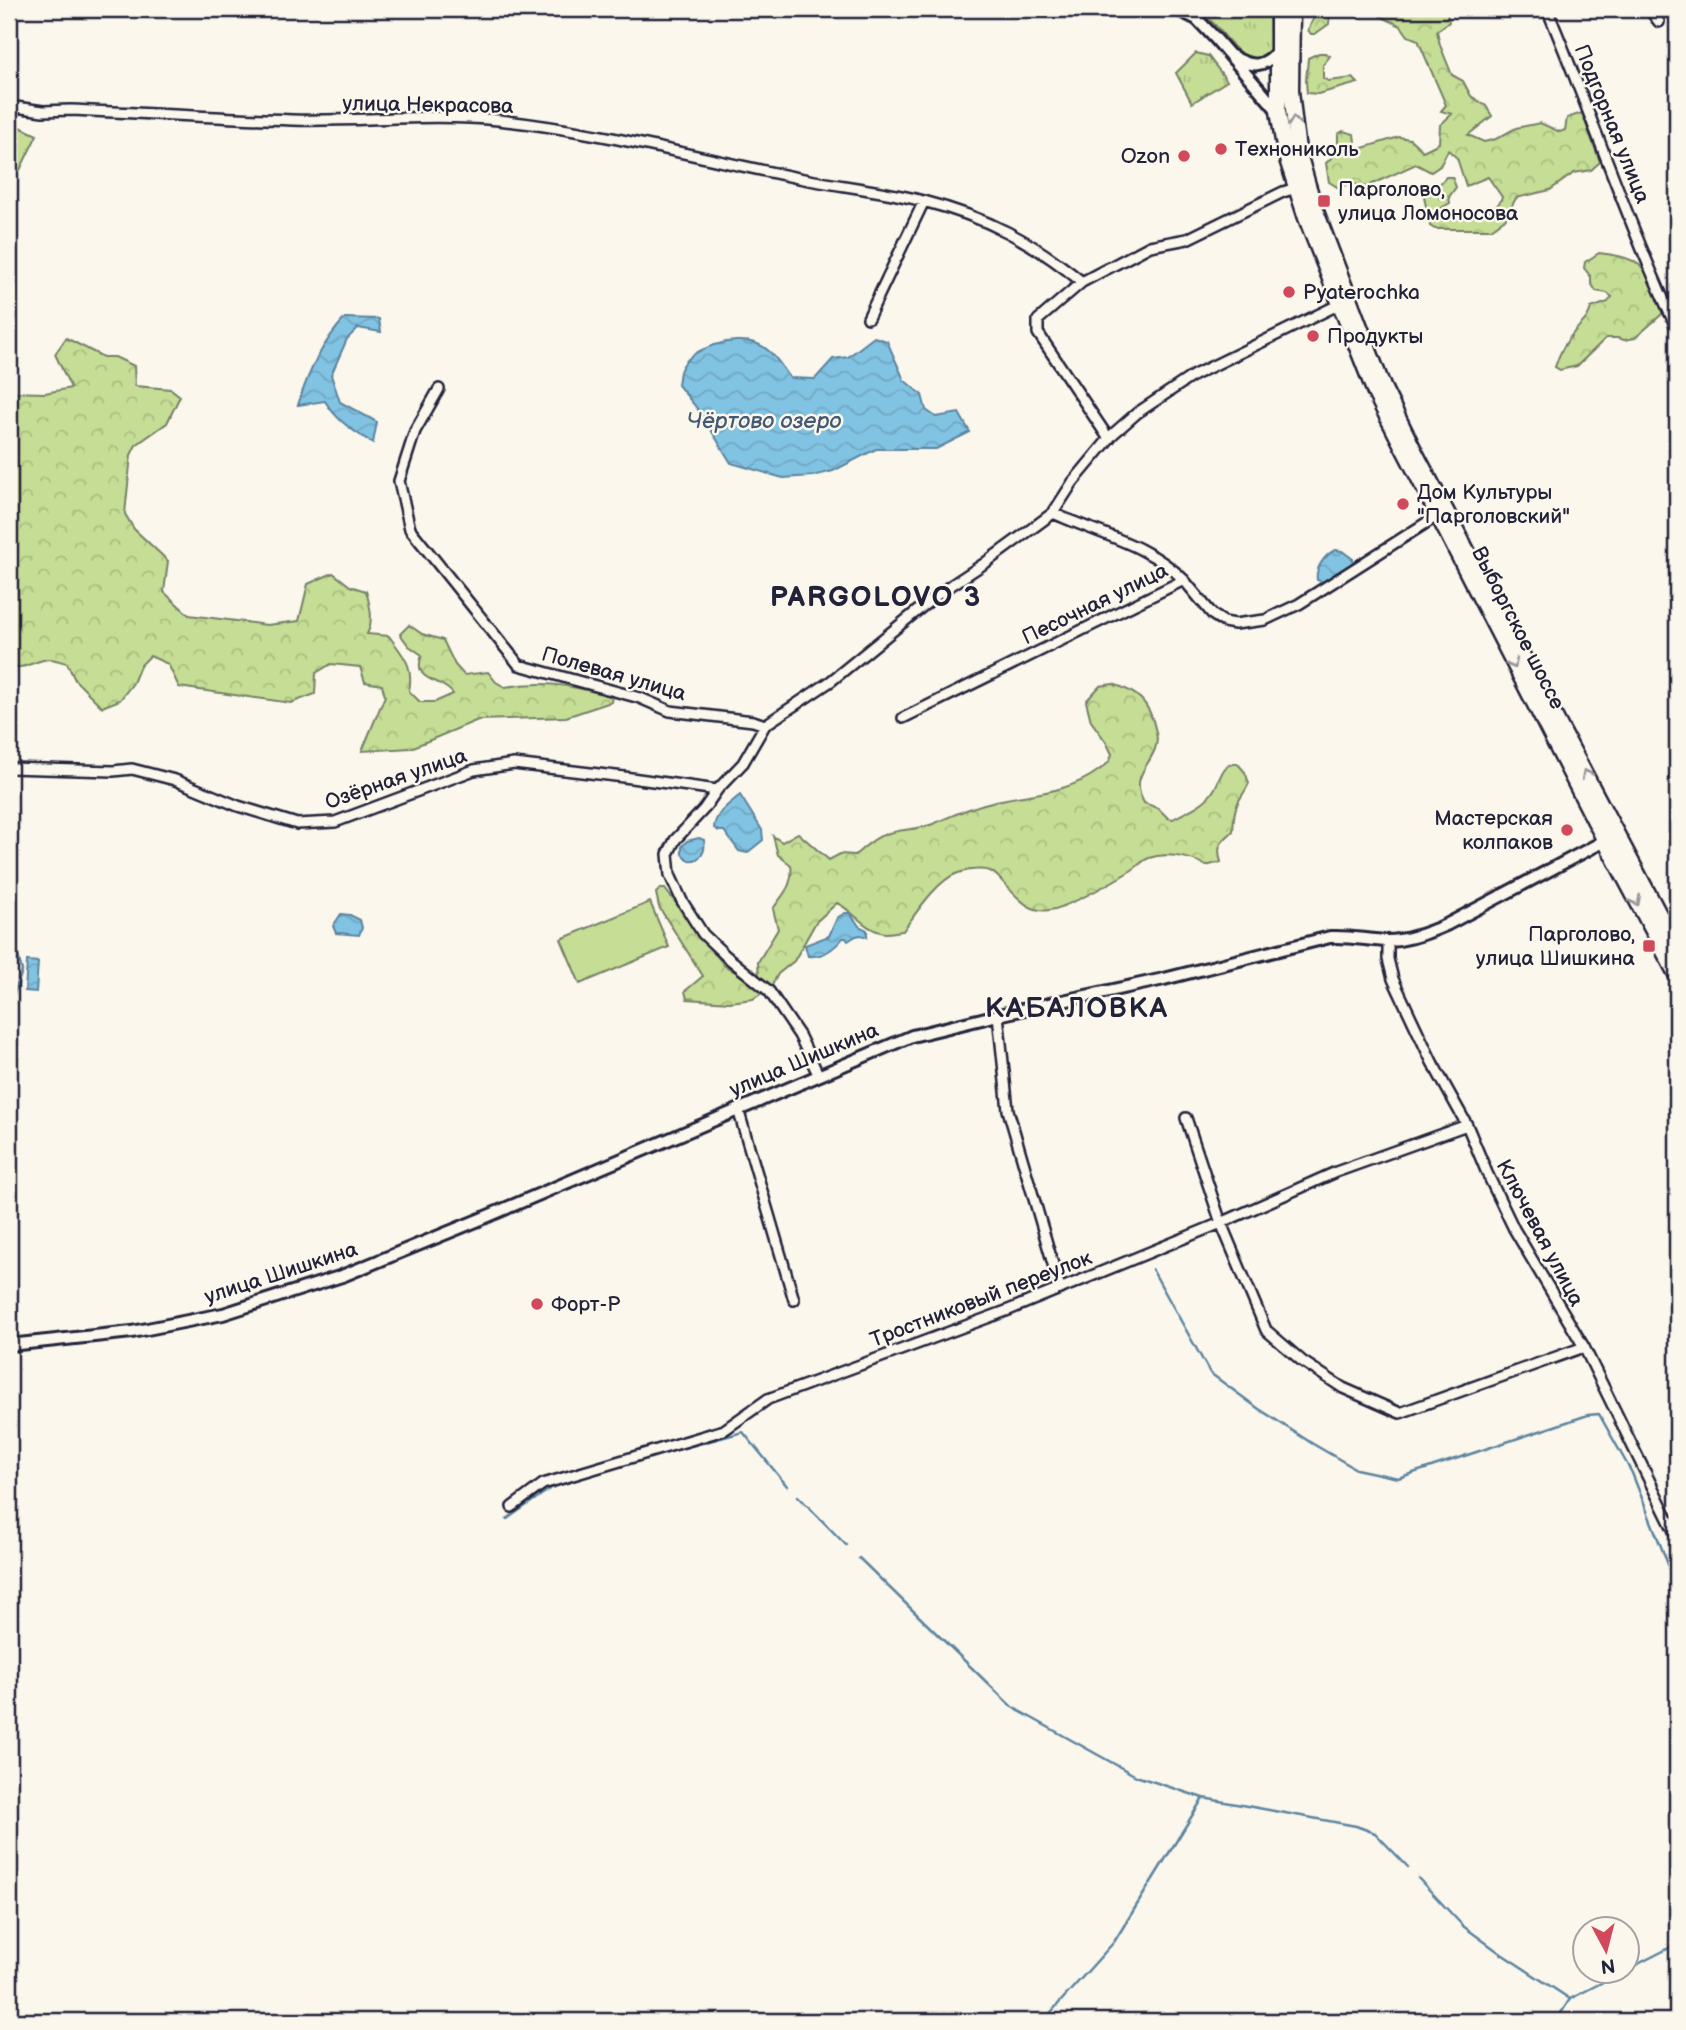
<svg xmlns="http://www.w3.org/2000/svg" width="1686" height="2030" font-family="'Balsamiq Sans',sans-serif">
<style>
.grass{fill:url(#grass-tufts);stroke:#748068;stroke-width:2}
.forest{fill:url(#forest-crowns);stroke:#748068;stroke-width:2}
.green{fill:#c5dd94;stroke:#748068;stroke-width:2}
.water{fill:url(#water-waves);stroke:#5b839f;stroke-width:2}
.lines{fill:none;stroke-linecap:round;stroke-linejoin:round}
.stream{stroke:#5b839f;stroke-width:2.5}
.minor-casing{stroke:#22223b;stroke-width:14}
.tertiary-casing{stroke:#22223b;stroke-width:16}
.primary-casing{stroke:#22223b;stroke-width:19}
.minor{stroke:#fbf7ec;stroke-width:9}
.tertiary{stroke:#fbf7ec;stroke-width:10}
.primary{stroke:#fbf7ec;stroke-width:14}
.oneway{stroke:#99979c}
.poi-dot{fill:#d1495b;stroke:#fbf7ec;stroke-width:2.5}
.labels{text-anchor:middle;dominant-baseline:central;stroke-width:5;stroke-linejoin:round;paint-order:stroke}
.street-label{font-size:21px;fill:#22223b;stroke:#fbf7ec}
.poi-label{font-size:21px;fill:#22223b;stroke:#fbf7ec;text-anchor:start}
.water-label{font-size:23px;font-style:italic;fill:#435a75;stroke:#fbf7ec}
.district-label{font-size:28px;font-weight:bold;letter-spacing:2px;fill:#22223b;stroke:#fbf7ec}
</style>
<defs>
<pattern id="grass-tufts" width="24" height="20" patternUnits="userSpaceOnUse" patternTransform="scale(1.75)"><rect width="24" height="20" fill="#c5dd94"/><path d="M3 7l-1-3M5 7V3M7 7l1-3M15 17l-1-3M17 17v-4M19 17l1-3" fill="none" stroke="#a9bd80"/></pattern>
<pattern id="forest-crowns" width="20" height="18" patternUnits="userSpaceOnUse" patternTransform="scale(1.75)"><rect width="20" height="18" fill="#c5dd94"/><path d="M2 6a3 3 0 1 1 6 0M12 15a3 3 0 1 1 6 0" fill="none" stroke="#a9bd80"/></pattern>
<pattern id="water-waves" width="16" height="10" patternUnits="userSpaceOnUse" patternTransform="scale(1.75)"><rect width="16" height="10" fill="#81c3e2"/><path d="M0 5q4-4 8 0t8 0" fill="none" stroke="#6fa7c3"/></pattern>
</defs>
<rect width="100%" height="100%" fill="#fbf7ec"/>
<filter id="ink" filterUnits="userSpaceOnUse"><feTurbulence type="fractalNoise" baseFrequency=".0143" numOctaves="2"/><feDisplacementMap in="SourceGraphic" scale="14" xChannelSelector="R" yChannelSelector="G"/><feConvolveMatrix kernelMatrix="1 2 1 2 8 2 1 2 1" color-interpolation-filters="sRGB"/></filter>
<g filter="url(#ink)">
<!-- grass -->
<path class="grass" d="M1194,9h75l1,39 -4,9 -16,4c-23,-14 -30,-41 -57,-51z
M1196,53l12,3 19,25 -35,22 -16,-30z"/>
<!-- forest -->
<path class="forest" d="M1318,9h16l-4,3 -1,12 -14,10h-4l-3,-4z
M1377,9h69l3,13 -12,9 3,14 12,30 11,6 8,15 15,10 6,10 -24,19 16,7 12,-3 20,-11 24,-5 20,9 5,-2 2,-12 15,-5 18,49 -9,8 -17,3 -24,17 -34,8 -11,21 -14,10h-56l-5,-3 -7,-34 9,-7 6,1 8,-9h6l4,10 -7,10 1,6 -14,8 6,10c17,-3 54,-3 60,-24l-14,-20 -22,9 -9,-28 -9,-8 -8,16 -9,6 -15,-8 -50,23 -16,-4 -11,5 -10,-6 -3,-19 12,-12v-17l5,-3 11,3 2,16 43,-13 11,2 13,12 16,-8 1,-18 12,-11 -11,-3 5,-6 -28,-65 -10,-4 -7,-10 -21,-10z
M1319,53h6l5,3 -7,9v13l5,3 25,-3 5,5 -40,11 -11,-1 -1,-12 2,-23z
M1599,253c28,3 44,7 56,33 5,10 6,18 7,28l-27,24 -11,2 -6,-2h-12l-29,28 -17,4 -5,-3c4,-13 11,-26 20,-36 8,-10 12,-10 16,-23l17,-6 4,-5 -5,-4 -11,-2 -5,-8v-6l-7,-9 1,-6z
M66,338l37,19h12l19,9 1,20 36,3 9,7 -13,27 -31,22 -5,10 -6,59 9,15 34,32 -4,31 25,23 78,10 32,-4 9,-37 25,-11 17,13 16,5c4,14 8,30 1,43l22,2c15,21 25,29 20,55l11,11h15l18,-8c-10,-16 -42,-11 -31,-39l-13,-9 -9,-12 9,-9 13,9 21,6 12,25 9,10 24,-3 8,10 9,5c42,-7 67,-1 107,9l-1,6 -45,15 -88,3 -67,28 -49,3 23,-55 -3,-11 -17,-3 -5,-15 -29,-3 -15,9 -1,21 -24,9 -112,-16 -11,-23 -18,-8 -10,10 -7,17 -13,17 -18,7 -27,-27 -8,-17c-6,-1 -12,-4 -18,-4 -14,1 -26,12 -40,7v-274l36,1 26,-5 -16,-34z
M1113,684c25,8 36,18 42,44 2,8 3,13 0,21 -9,22 -24,28 -11,54l14,5 10,10 5,1c12,-7 29,-13 38,-25 10,-11 9,-33 27,-30l7,8 4,11c-3,8 -9,14 -12,22 -4,9 -3,17 -4,26 -12,12 -17,13 -12,31l-15,4c-14,-9 -40,-14 -57,-8 -6,2 -12,9 -17,12 -23,14 -52,31 -77,39 -25,7 -38,-12 -53,-28 -4,-4 -7,-8 -12,-10 -11,-3 -22,-1 -32,2 -21,7 -42,40 -55,58 -5,0 -11,2 -17,2 -20,-1 -32,-22 -49,-30l-21,19 -22,39 -16,13 -7,13 -18,12 -23,3 -43,-3 -2,-8 18,-15 -44,-69 -3,-14 4,-4h5l59,76 19,12 14,3 2,-4 -1,-14 20,-33 -5,-20c10,-15 21,-24 18,-44l-13,-10 -5,-19 9,6 16,-9 31,27 11,-6 15,1c9,-7 19,-18 31,-21 15,-5 31,-4 47,-10 18,-8 35,-16 55,-21 38,-10 78,-8 111,-33 7,-5 11,-7 13,-16l-6,-12 -15,-21 -5,-20 14,-15z"/>
<!-- green -->
<path class="green" d="M20,127l17,8 -17,35 -11,-5v-16z
M650,902l19,45 -89,37 -19,-45z"/>
<!-- water -->
<path class="water" d="M345,318l34,1 2,13 -23,-4 -11,11 -16,36 9,27 37,20 -4,21c-19,-11 -37,-23 -48,-42l-27,4c10,-33 24,-62 47,-87z
M874,337l13,4 17,39 18,15 4,15 10,7 23,-4 11,19 -34,17h-60l-43,22 -20,5 -30,2 -52,-15 -31,-51 -22,-27c1,-5 1,-12 3,-16 10,-22 53,-33 74,-26 16,5 26,22 35,35l25,1 18,-20 15,-2z
M1335,550l7,1 11,8v3l-18,14 -12,6 -6,-2c-2,-12 7,-24 18,-30z
M740,795l22,35 1,10 -16,13 -8,-2 -15,-20h-5l-5,-3c1,-15 15,-24 26,-33z
M699,838l5,2c2,11 -3,22 -16,20l-6,-6v-8l5,-5z
M845,913h5l9,13 8,4v7l-6,-2 -5,1 -8,5 -2,-3h-3c-8,10 -21,20 -35,18l-3,-11 24,-9 8,-18z
M341,914l9,1 10,5 2,8 -3,7 -23,-2 -3,-7z
M27,961l11,1 -2,30 -11,-1z"/>
<g class="lines">
<!-- stream -->
<path class="stream" d="M9,933l5,8 8,30 -13,37
M1152,1269l58,104 49,36 54,35 43,25 42,9 190,-63 11,-1 33,59 45,114
M617,1466l126,-34 44,54
M798,1496l48,49
M507,1519l44,-31 56,-19
M859,1558l153,149 124,69 67,22 153,28 19,7 33,34
M1418,1878l45,48 37,27 70,46
M1043,2021l71,-79 89,-144
M1556,2021l14,-22 107,-55"/>
<!-- minor casing -->
<g class="minor-casing">
<path id="minor" d="M1547,9c45,106 81,216 130,320
M1649,9l10,13
M9,106l34,5 27,-1c74,3 148,8 222,10 68,2 138,-7 206,0 104,11 208,40 311,60 38,7 77,11 114,21 63,16 109,40 159,81
M868,318l56,-117
M439,389l-24,42 -16,50 11,48 109,136 121,33 30,13 83,10 12,4 66,-44 107,-87 47,-31 68,-50 20,-31 40,-48 24,-21 57,-38 146,-71
M1109,439l-71,-106v-13l44,-38 68,-36 37,-7 96,-47 13,-4
M1053,513c45,21 96,31 131,67
M903,718l281,-138 29,35 11,7 11,2 30,-4 34,-16 138,-88
M765,725l-22,38 -26,27 -13,19 -29,31 -7,14 2,21 12,26 21,33 23,22 43,35 30,44 19,39
M9,768l104,3 19,-2 43,11 63,26 59,18 38,-2 139,-52 40,-6 110,13 93,13
M1388,941v18l5,20 39,83 35,63 20,48 27,56 70,118 93,190
M998,1015l10,95 52,178
M738,1109l56,191
M1186,1118l35,105 45,107 36,31 41,27 57,25 184,-66
M512,1507l31,-23 181,-54 44,-31 238,-88 215,-88 115,-51 131,-47"/>
</g>
<!-- tertiary casing -->
<g class="tertiary-casing">
<path id="tertiary" d="M1177,9l20,10 18,19 63,73
M1232,56c20,12 31,12 46,-5
M9,1345l123,-13 91,-18 119,-38 139,-57 431,-183 86,-21 166,-36 166,-42c21,-1 37,3 57,4 20,0 41,-8 59,-16l164,-87"/>
</g>
<!-- primary casing -->
<g class="primary-casing">
<path id="primary" d="M1278,9v102l7,42 21,65 69,175 230,448 72,135
M1292,9l-1,82 3,27 4,32 10,35 9,29 66,173 34,69 260,492"/>
</g>
<!-- minor -->
<use href="#minor" class="minor"/>
<!-- tertiary -->
<use href="#tertiary" class="tertiary"/>
<!-- primary -->
<use href="#primary" class="primary"/>
</g>
<!-- one-way arrows -->
<defs><path id="oneway-chevron" d="M-2-3.5L2.5 0L-2 3.5" fill="none" stroke-width="1.6" stroke-linecap="round" stroke-linejoin="round" transform="scale(1.75)"/></defs>
<g class="oneway">
<use href="#oneway-chevron" transform="translate(1294 121) rotate(-97)"/>
<use href="#oneway-chevron" transform="translate(1513 664) rotate(63)"/>
<use href="#oneway-chevron" transform="translate(1586 774) rotate(-118)"/>
<use href="#oneway-chevron" transform="translate(1636 901) rotate(62)"/>
</g>
</g>
<!-- markers -->
<g class="poi-dot">
<circle cx="1221" cy="149" r="7"/>
<circle cx="1184" cy="156" r="7"/>
<rect x="1317" y="194" width="14" height="14" rx="3.5"/>
<circle cx="1289" cy="292" r="7"/>
<circle cx="1313" cy="336" r="7"/>
<circle cx="1403" cy="504" r="7"/>
<circle cx="1567" cy="830" r="7"/>
<rect x="1642" y="939" width="14" height="14" rx="3.5"/>
<circle cx="537" cy="1304" r="7"/>
</g>
<g class="labels">
<!-- street labels -->
<g class="street-label">
<text transform="translate(428 105) rotate(1)">улица Некрасова</text>
<text transform="translate(1612 124) rotate(68)">Подгорная улица</text>
<text transform="translate(1095 604) rotate(-26)">Песочная улица</text>
<text transform="translate(1518 628) rotate(63)">Выборгское шоссе</text>
<text transform="translate(614 674) rotate(16)">Полевая улица</text>
<text transform="translate(396 779) rotate(-19)">Озёрная улица</text>
<text transform="translate(804 1060) rotate(-23)">улица Шишкина</text>
<text transform="translate(1540 1233) rotate(62)">Ключевая улица</text>
<text transform="translate(281 1273) rotate(-18)">улица Шишкина</text>
<text transform="translate(981 1299) rotate(-21)">Тростниковый переулок</text>
</g>
<!-- poi labels -->
<g class="poi-label">
<text x="1235" y="149">Технониколь</text>
<text x="1170" y="156" text-anchor="end">Ozon</text>
<text x="1338" y="189">Парголово,<tspan x="1338" dy="24">улица Ломоносова</tspan></text>
<text x="1303" y="292">Pyaterochka</text>
<text x="1327" y="336">Продукты</text>
<text x="1417" y="492">Дом Культуры<tspan x="1417" dy="24">"Парголовский"</tspan></text>
<text x="1553" y="818" text-anchor="end">Мастерская<tspan x="1553" dy="24">колпаков</tspan></text>
<text x="1635" y="934" text-anchor="end">Парголово,<tspan x="1635" dy="24">улица Шишкина</tspan></text>
<text x="551" y="1304">Форт-Р</text>
</g>
<!-- water labels -->
<g class="water-label">
<text x="764" y="421">Чёртово озеро</text>
</g>
<!-- district labels -->
<g class="district-label">
<text x="876" y="597">PARGOLOVO 3</text>
<text x="1077" y="1008">КАБАЛОВКА</text>
</g>
</g>
<!-- margin -->
<rect width="1686" height="2030" fill="none" stroke="#fbf7ec" stroke-width="35"/>
<rect x="18" y="18" width="1651" height="1995" fill="none" stroke="#22223b" stroke-width="2.5" filter="url(#ink)"/>
<!-- north arrow -->
<g transform="translate(1606 1950) rotate(173)"><circle r="33" fill="#fbf7ec" stroke="#a4a2a5" stroke-width="2"/>
<path d="M0-5L12 26L0 18L-12 26Z" fill="#d1495b"/>
<text y="-10" font-size="19" font-weight="bold" text-anchor="middle" fill="#22223b">N</text>
</g>
</svg>
